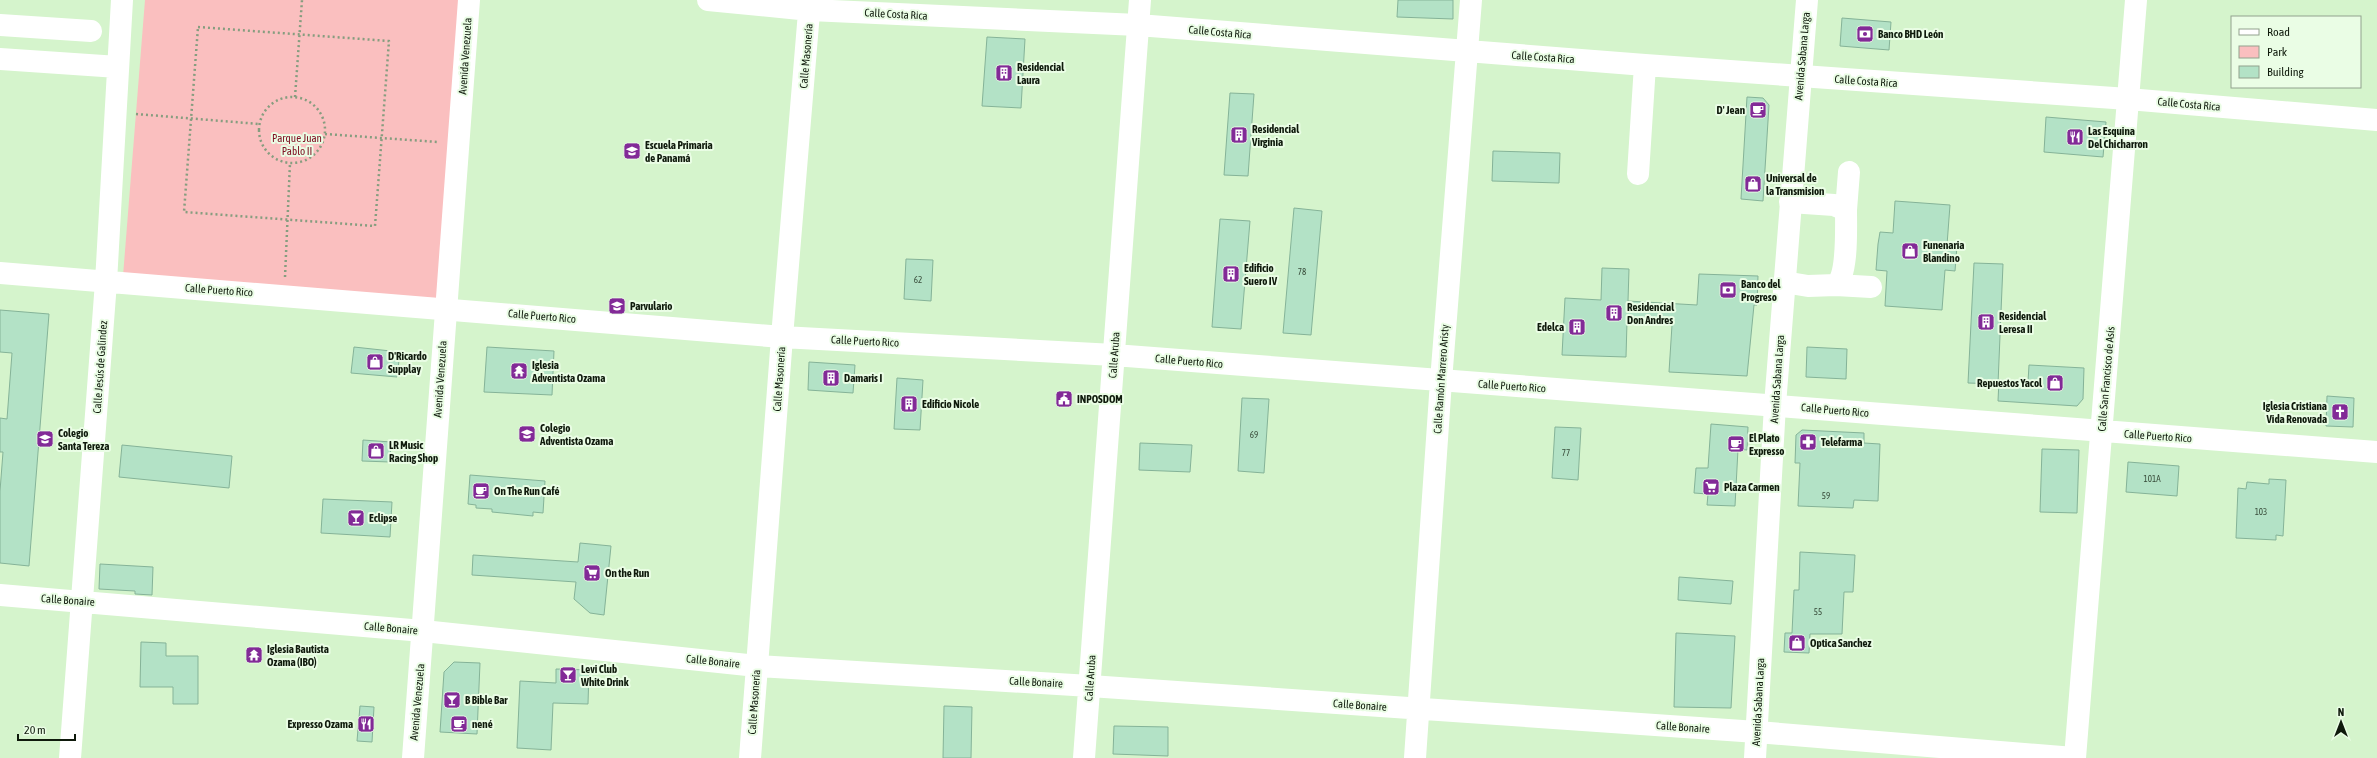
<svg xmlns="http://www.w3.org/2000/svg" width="2377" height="758" font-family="'Asap Condensed',sans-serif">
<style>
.green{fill:#fabfbf}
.building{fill:#b3e2c6;stroke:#85b398}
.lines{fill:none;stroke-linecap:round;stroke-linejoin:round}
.path{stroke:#869d7f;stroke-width:2.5;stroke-dasharray:2 3;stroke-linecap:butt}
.minor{stroke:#fff;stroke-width:22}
.major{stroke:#fff;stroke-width:22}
.labels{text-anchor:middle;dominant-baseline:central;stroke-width:4;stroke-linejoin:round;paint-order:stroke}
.number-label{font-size:9px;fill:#384c3a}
.street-label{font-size:11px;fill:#0f1a0c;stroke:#eafde5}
.poi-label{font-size:11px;font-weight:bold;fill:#0f1a0c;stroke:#eafde5;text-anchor:start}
.park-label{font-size:11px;fill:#801124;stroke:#eafde5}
</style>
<rect width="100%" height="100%" fill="#d5f4cc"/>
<!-- green -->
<path class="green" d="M145,0h316l-23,299 -315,-23z"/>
<!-- building -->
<path class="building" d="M1398,0h55v19l-56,-2z
M1842,18l49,4 -2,28 -49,-4z
M987,37l38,2 -4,69 -39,-2z
M1230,93l24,1 -6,82 -24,-1z
M1747,97l16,1 6,7 -6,96 -22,-2z
M2046,117l60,5 -3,35 -59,-5z
M1493,151l67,2 -1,30 -67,-2z
M1895,201l55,4 -3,40 10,1 -2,25 -10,-1 -3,40 -57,-4 2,-35 -11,-1 2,-26 2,-12 13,1z
M1294,208l28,3 -11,124 -28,-2z
M1220,219l30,2 -9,108 -29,-2z
M906,259l27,1 -2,41 -27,-2z
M1974,263l29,1 -5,120 -30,-1z
M1602,268l27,1 -1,32 69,4 2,-31 59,2 -1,29h-3l-7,71 -78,-4 3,-47 -45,-3 -1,35 -64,-2 3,-57 36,2z
M0,310l49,4 -20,252 -29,-3v-72l3,-39h-3v-34l7,1 5,-66 -12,-1z
M354,347l46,5 -3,25 -46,-4z
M487,347l67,4 -2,44 -68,-3z
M1807,347l40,2 -1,30 -40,-2z
M809,362l46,3 -2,28 -45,-3z
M2029,365l55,3 -1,31 -6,7 -79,-5 1,-21 29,2z
M897,378l26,2 -3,50 -26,-1z
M2327,396l27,2 -1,29 -27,-1z
M1242,398l27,1 -5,74 -26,-2z
M1711,424l37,3 -1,23 -9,-1 -3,57 -28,-1 1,-11 -14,-1 2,-25h12z
M1555,427l26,1 -3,52 -26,-2z
M1802,430l62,3v10l16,1 -2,57 -24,-1 -1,8 -55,-2 2,-43h-5l1,-28z
M363,440l28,2 -1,20 -28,-1z
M1140,443l52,2 -2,27 -51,-2z
M122,445l110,11 -3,32 -110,-11z
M2042,449l37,1 -2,63 -37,-1z
M2128,462l51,4 -2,30 -51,-4z
M470,475l75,6 -2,32 -10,-1v4l-41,-4v-3l-16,-1v-3l-8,-1z
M2269,479l17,1 -3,56 -7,-1v5l-40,-2 2,-50 8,1 1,-7 22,2z
M323,499l69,3 -2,35 -69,-4z
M580,543l31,3 -7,69 -14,-2 -16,-14 2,-17 -104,-7 1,-20 105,7z
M1800,552l55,3 -2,37h-9l-2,42h-32l-1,19 -25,-1 1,-19h7l2,-43h5z
M100,564l53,3 -1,28 -17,-1v-3l-36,-2z
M1679,577l54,4 -2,23 -53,-4z
M1676,633l59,3 -4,72 -57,-1z
M141,642l25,1v13h32v48h-25v-17h-33z
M454,662l26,1 -3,71 -37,-2 4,-60z
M556,669l33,1 -1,34 -35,-1 -2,47 -34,-2 3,-67 36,2z
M360,706l14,1 -2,35 -15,-1z
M944,706l28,1 -1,51h-28z
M1114,726l54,1v29l-55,-2z"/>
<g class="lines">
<!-- path -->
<path class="path" d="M198,27l191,14 -14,185 -191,-14z
M295,97l7,-97
M259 130a33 33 0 1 1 66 0a33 33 0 1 1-66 0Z
M136,114l123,10
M325,134l113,8
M285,277l5,-114"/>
<!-- minor -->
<path class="minor" d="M708,0l102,10 328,15 507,40 483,34 249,21
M0,25l91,6
M0,59l118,8
M1638,174l7,-109
M1846,210l3,-38
M0,273l782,64 332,18 1263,97
M1784,282l24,4 28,-1c12,-11 10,-58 10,-75l-12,-5 -44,-3
M1836,285l35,2
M0,595l423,36 334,35 333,20 667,46 317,26
M70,758l36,-476 16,-282
M750,758l32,-421 28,-337
M1084,758l56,-758
M1415,758l26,-377 30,-381
M2075,758l61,-758"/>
<!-- major -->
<path class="major" d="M413,758l56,-758
M1755,758l20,-353 32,-405"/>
</g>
<!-- icons -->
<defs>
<g id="bank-square" transform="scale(0.9)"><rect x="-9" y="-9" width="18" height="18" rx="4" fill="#822a97" stroke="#eafde5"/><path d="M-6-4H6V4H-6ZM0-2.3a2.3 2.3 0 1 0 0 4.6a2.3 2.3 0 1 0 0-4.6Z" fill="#fff"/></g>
<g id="building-square" transform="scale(0.9)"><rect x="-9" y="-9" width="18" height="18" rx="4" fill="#822a97" stroke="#eafde5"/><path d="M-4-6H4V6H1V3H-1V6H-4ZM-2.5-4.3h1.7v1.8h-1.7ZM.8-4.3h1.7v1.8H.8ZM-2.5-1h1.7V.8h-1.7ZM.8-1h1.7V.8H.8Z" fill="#fff"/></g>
<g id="cafe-square" transform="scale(0.9)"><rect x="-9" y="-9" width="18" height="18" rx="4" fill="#822a97" stroke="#eafde5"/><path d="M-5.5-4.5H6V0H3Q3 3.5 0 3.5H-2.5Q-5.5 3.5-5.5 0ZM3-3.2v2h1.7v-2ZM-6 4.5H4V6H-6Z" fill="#fff"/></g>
<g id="restaurant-square" transform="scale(0.9)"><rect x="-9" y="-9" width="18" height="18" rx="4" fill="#822a97" stroke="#eafde5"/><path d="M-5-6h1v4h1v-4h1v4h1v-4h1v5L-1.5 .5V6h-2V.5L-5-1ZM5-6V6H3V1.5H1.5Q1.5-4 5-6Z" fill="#fff"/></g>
<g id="school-square" transform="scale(0.9)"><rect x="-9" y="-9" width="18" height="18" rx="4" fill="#822a97" stroke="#eafde5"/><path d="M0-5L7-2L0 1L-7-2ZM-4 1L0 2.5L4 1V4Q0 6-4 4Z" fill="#fff"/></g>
<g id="shop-square" transform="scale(0.9)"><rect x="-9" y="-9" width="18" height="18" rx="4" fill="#822a97" stroke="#eafde5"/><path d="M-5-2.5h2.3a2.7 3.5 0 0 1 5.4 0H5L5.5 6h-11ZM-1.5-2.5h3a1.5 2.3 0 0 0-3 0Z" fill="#fff"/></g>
<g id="temple-square" transform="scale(0.9)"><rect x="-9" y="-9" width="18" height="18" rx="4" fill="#822a97" stroke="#eafde5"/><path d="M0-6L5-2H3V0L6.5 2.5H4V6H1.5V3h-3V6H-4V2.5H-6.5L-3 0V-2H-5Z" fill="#fff"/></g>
<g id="civic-square" transform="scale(0.9)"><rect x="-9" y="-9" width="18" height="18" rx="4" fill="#822a97" stroke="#eafde5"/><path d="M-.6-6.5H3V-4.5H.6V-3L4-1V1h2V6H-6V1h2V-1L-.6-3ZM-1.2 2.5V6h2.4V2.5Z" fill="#fff"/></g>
<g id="church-square" transform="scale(0.9)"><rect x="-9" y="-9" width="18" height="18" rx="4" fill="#822a97" stroke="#eafde5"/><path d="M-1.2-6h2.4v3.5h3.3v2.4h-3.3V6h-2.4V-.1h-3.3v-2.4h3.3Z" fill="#fff"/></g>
<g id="pharmacy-square" transform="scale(0.9)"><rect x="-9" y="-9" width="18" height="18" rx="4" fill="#822a97" stroke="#eafde5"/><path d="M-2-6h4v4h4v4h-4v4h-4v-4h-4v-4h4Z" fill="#fff"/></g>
<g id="supermarket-square" transform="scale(0.9)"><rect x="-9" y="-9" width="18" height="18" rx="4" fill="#822a97" stroke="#eafde5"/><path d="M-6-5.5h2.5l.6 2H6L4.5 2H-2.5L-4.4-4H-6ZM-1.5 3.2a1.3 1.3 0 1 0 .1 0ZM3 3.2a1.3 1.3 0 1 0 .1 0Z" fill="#fff"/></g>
<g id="bar-square" transform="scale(0.9)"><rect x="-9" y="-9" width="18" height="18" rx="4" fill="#822a97" stroke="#eafde5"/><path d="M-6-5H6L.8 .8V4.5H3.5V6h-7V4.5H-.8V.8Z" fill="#fff"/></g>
</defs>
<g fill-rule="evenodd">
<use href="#bank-square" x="1865" y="34"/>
<use href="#building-square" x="1004" y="73"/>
<use href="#cafe-square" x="1758" y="110"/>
<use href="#building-square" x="1239" y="135"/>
<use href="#restaurant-square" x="2075" y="137"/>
<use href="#school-square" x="632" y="151"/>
<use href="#shop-square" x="1753" y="184"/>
<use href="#shop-square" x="1910" y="251"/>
<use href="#building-square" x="1231" y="274"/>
<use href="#bank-square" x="1728" y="290"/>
<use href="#school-square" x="617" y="306"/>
<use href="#building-square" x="1614" y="313"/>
<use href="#building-square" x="1986" y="322"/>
<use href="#building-square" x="1577" y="327"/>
<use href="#shop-square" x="375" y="362"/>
<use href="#temple-square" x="519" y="371"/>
<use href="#building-square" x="831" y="378"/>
<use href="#shop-square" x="2055" y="383"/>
<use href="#civic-square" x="1064" y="399"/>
<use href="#building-square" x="909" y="404"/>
<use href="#church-square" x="2340" y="412"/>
<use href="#school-square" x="527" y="434"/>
<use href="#school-square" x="45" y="439"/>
<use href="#pharmacy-square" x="1808" y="442"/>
<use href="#cafe-square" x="1736" y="444"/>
<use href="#shop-square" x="376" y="451"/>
<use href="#supermarket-square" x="1711" y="487"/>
<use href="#cafe-square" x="481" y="491"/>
<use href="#bar-square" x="356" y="518"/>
<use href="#supermarket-square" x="592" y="573"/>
<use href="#shop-square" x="1797" y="643"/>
<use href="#temple-square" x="254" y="655"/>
<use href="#bar-square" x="568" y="675"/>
<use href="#bar-square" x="452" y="700"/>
<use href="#restaurant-square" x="366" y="724"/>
<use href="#cafe-square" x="459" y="724"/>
</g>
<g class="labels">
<!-- number labels -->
<g class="number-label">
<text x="1302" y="272">78</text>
<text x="918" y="280">62</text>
<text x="1254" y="435">69</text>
<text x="1566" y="453">77</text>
<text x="2152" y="479">101A</text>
<text x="1826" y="496">59</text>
<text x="2261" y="512">103</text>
<text x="1818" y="612">55</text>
</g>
<!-- street labels -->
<g class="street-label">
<text transform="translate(896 14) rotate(3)">Calle Costa Rica</text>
<text transform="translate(1220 32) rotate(5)">Calle Costa Rica</text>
<text transform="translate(465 56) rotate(-86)">Avenida Venezuela</text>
<text transform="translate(806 56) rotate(-85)">Calle Masonería</text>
<text transform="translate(1802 56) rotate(-85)">Avenida Sabana Larga</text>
<text transform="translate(1543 57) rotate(4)">Calle Costa Rica</text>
<text transform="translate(1866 81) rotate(4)">Calle Costa Rica</text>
<text transform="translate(2189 104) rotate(5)">Calle Costa Rica</text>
<text transform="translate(219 290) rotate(4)">Calle Puerto Rico</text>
<text transform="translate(542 316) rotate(5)">Calle Puerto Rico</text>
<text transform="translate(865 341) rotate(3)">Calle Puerto Rico</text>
<text transform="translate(1114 355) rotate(-86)">Calle Aruba</text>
<text transform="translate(1189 361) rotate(5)">Calle Puerto Rico</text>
<text transform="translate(100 367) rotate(-86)">Calle Jesús de Galindez</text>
<text transform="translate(440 379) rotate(-86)">Avenida Venezuela</text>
<text transform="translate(779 379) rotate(-86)">Calle Masonería</text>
<text transform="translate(1441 379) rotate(-86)">Calle Ramón Marrero Aristy</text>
<text transform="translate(1777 379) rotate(-86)">Avenida Sabana Larga</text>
<text transform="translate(2106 379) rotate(-85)">Calle San Francisco de Asís</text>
<text transform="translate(1512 386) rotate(4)">Calle Puerto Rico</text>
<text transform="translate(1835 410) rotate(5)">Calle Puerto Rico</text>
<text transform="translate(2158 436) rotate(4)">Calle Puerto Rico</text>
<text transform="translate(68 600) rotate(4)">Calle Bonaire</text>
<text transform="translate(391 628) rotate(5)">Calle Bonaire</text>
<text transform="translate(713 661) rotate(6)">Calle Bonaire</text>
<text transform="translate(1090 678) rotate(-86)">Calle Aruba</text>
<text transform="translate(1036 682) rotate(3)">Calle Bonaire</text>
<text transform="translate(417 702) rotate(-85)">Avenida Venezuela</text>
<text transform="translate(754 702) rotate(-86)">Calle Masonería</text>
<text transform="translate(1758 702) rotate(-87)">Avenida Sabana Larga</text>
<text transform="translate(1360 705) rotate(4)">Calle Bonaire</text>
<text transform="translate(1683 727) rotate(4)">Calle Bonaire</text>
</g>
<!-- poi labels -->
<g class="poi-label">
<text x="1878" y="34">Banco BHD León</text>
<text x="1017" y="67">Residencial<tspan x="1017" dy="13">Laura</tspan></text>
<text x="1745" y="110" text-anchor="end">D' Jean</text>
<text x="1252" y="129">Residencial<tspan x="1252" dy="13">Virginia</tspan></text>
<text x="2088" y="131">Las Esquina<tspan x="2088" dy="13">Del Chicharron</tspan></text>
<text x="645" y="145">Escuela Primaria<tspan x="645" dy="13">de Panamá</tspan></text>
<text x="1766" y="178">Universal de<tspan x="1766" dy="13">la Transmision</tspan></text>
<text x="1923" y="245">Funenaria<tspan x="1923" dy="13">Blandino</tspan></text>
<text x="1244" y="268">Edificio<tspan x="1244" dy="13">Suero IV</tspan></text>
<text x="1741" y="284">Banco del<tspan x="1741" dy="13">Progreso</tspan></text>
<text x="630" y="306">Parvulario</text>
<text x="1627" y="307">Residencial<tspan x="1627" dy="13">Don Andres</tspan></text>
<text x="1999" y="316">Residencial<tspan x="1999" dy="13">Leresa II</tspan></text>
<text x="1564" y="327" text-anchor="end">Edelca</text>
<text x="388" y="356">D'Ricardo<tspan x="388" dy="13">Supplay</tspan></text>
<text x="532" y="365">Iglesia<tspan x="532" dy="13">Adventista Ozama</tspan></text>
<text x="844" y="378">Damaris I</text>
<text x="2042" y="383" text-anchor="end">Repuestos Yacol</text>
<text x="1077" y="399">INPOSDOM</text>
<text x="922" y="404">Edificio Nicole</text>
<text x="2327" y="406" text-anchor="end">Iglesia Cristiana<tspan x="2327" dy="13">Vida Renovada</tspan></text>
<text x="540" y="428">Colegio<tspan x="540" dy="13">Adventista Ozama</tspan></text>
<text x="58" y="433">Colegio<tspan x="58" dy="13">Santa Tereza</tspan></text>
<text x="1749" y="438">El Plato<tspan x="1749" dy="13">Expresso</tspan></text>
<text x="1821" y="442">Telefarma</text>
<text x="389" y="445">LR Music<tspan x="389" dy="13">Racing Shop</tspan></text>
<text x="1724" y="487">Plaza Carmen</text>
<text x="494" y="491">On The Run Café</text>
<text x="369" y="518">Eclipse</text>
<text x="605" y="573">On the Run</text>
<text x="1810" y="643">Optica Sanchez</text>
<text x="267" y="649">Iglesia Bautista<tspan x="267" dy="13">Ozama (IBO)</tspan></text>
<text x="581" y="669">Levi Club<tspan x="581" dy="13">White Drink</tspan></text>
<text x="465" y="700">B Bible Bar</text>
<text x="353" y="724" text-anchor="end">Expresso Ozama</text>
<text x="472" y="724">nené</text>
</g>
<!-- park labels -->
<g class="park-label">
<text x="297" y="138">Parque Juan<tspan x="297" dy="13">Pablo II</tspan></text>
</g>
</g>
<!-- legend -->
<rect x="2231" y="16" width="130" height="72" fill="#eafde5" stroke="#92a28e"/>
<rect x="2239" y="29" width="20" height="6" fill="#ffffff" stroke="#92a28e"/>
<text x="2267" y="36" font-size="12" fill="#0f1a0c">Road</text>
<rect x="2239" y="46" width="20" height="12" fill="#fabfbf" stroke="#92a28e"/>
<text x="2267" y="56" font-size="12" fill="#0f1a0c">Park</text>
<rect x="2239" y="66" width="20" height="12" fill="#b3e2c6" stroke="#92a28e"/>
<text x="2267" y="76" font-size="12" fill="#0f1a0c">Building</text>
<!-- north arrow -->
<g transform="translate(2341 722)" stroke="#eafde5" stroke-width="3" paint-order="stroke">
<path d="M0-3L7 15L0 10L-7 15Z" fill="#0f1a0c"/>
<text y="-6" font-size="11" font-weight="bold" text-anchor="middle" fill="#0f1a0c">N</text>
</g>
<!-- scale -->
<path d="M18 734v6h57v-6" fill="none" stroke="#0f1a0c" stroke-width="2"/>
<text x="24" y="734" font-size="12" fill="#0f1a0c" stroke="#eafde5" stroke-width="3" paint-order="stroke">20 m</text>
</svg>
